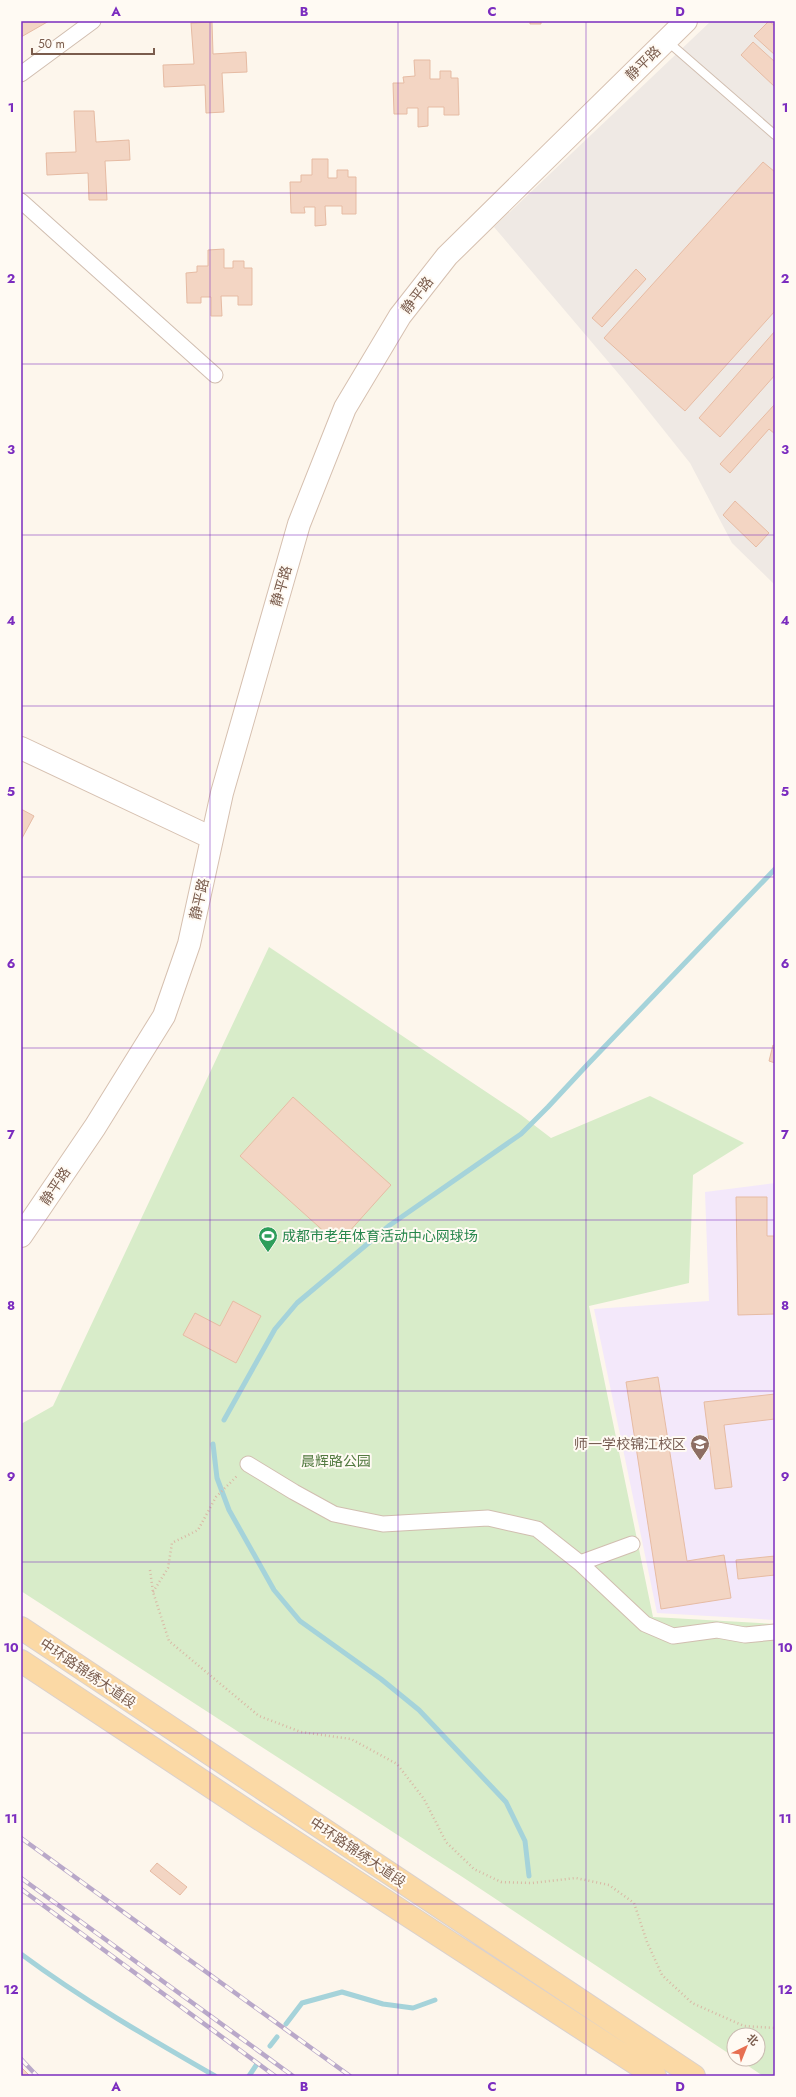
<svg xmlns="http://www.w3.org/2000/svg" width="796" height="2097" font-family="Jost,'Noto Sans SC',sans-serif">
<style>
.industrial{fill:#efe9e4}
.education{fill:#f3e8fa}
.green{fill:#d8ecc9}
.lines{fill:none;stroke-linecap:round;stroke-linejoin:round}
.stream{stroke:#a5d3da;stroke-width:5}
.building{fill:#f3d5c3;stroke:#e6bba3}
.lane-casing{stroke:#d1beb0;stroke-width:10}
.street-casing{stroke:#d1beb0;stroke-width:17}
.secondary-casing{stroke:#d6c0b0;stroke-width:24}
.primary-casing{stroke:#dad1cd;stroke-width:24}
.path{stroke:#d9b8a5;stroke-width:2.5;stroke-dasharray:1 3;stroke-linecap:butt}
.lane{stroke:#fff;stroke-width:8}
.street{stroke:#fff;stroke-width:15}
.secondary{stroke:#fff;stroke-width:22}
.primary{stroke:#fbd9a5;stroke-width:22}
.rail-casing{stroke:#b9a8c9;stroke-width:4.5}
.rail{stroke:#fffaf3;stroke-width:3;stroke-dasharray:9;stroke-linecap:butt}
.grid{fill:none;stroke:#7b2cbf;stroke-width:1;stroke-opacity:0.55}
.labels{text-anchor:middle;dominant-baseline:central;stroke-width:4;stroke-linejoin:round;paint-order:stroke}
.street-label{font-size:14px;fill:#7a5c4d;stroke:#fffaf3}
.leisure-label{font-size:14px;fill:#27864d;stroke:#fffaf3;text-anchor:start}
.education-label{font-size:14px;fill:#785e54;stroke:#fffaf3;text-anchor:end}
.park-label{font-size:14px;fill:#537a41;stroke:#fffaf3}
.neatline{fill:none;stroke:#7b2cbf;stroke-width:1.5}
.grid-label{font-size:13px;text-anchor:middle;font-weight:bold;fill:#7b2cbf}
</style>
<rect width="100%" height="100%" fill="#fdf6ec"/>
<!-- industrial -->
<path class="industrial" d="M711,21h64v564l-43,-42 -42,-80 -67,-84 -129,-152z"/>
<!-- education -->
<path class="education" d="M775,1183v437l-118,-7 -63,-304 115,-8 -4,-109z"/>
<!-- green -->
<path class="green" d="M269,947l252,168 30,23 99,-42 94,47 -51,32 -4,108 -100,23 64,311 122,7v452h-12l-25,-17h20v-24h-24v22l-270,-179 -443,-287v-167l32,-18z"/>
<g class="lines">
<!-- stream -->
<path class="stream" d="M224,1420l51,-91 22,-26 93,-78 131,-91 27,-27 40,-43 187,-195
M213,1444l4,34 12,32 45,80 26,31 81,58 38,31 87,92 19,39 4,35
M21,1954c62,46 128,84 194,122
M286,2024l16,-21 40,-11 41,12 30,4 22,-8
M270,2046l7,-9
M249,2076l8,-12"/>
</g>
<!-- building -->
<path class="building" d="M21,21h28l-28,16z
M530,21h11v3h-11z
M769,21l6,5v29l-21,-19z
M212,22l1,32 33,-2 1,20 -25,1 2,39 -18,1 -1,-28 -41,2 -1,-22 31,-1 -3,-41z
M753,42l22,20v25l-34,-32z
M414,60h16v19h10v-8h11v7h7l1,37h-15v-8h-16v19l-10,1v-19h-11v6h-13l-1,-31h11l-1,-6 12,-1z
M74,111h20l2,31 33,-2 1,20 -25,1 2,39h-18l-1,-27 -41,2 -1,-22 30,-1z
M312,159h16v19h9v-8h11v7h8v37h-14v-8h-17l1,19 -11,1v-19h-11l1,6h-14l-1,-31h11v-7h11z
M763,162l12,10v139l-90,100 -81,-73z
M224,249v19h9v-7h11v7h8v37h-14v-9h-17l1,20h-11v-19h-10v6h-14l-1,-30 11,-1v-6h11v-16z
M636,269l10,10 -44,48 -10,-9z
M775,331v44l-55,62 -21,-19z
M775,404v30l-6,-5 -39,44 -10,-9z
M735,501l34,32 -13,14 -33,-32z
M21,809l13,7 -13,24z
M773,1045l2,1v17l-6,-2z
M293,1097l98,88 -53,59 -98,-88z
M736,1197h31v39h8v78l-37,1z
M233,1301l28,15 -25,47 -53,-28 12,-22 25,13z
M658,1377l29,184 37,-6 7,43 -70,11 -35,-227z
M775,1394v25l-51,6 8,62 -17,2 -11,-87z
M775,1556v19l-37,4 -2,-19z
M157,1863l30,24 -7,8 -30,-24z
M21,2067l9,9h-9z"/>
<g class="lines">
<!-- lane casing -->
<g class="lane-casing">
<path id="lane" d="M667,41l108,94"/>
</g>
<!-- street casing -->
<g class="street-casing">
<path id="street" d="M21,74l72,-53
M21,201l194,174
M248,1464l46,28 40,22 49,10 105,-6 49,11 43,34 65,61 28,12 44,-6 28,5 30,-3
M580,1563l52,-19"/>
</g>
<!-- secondary casing -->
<g class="secondary-casing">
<path id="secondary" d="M21,748l191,90
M21,1236l74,-109 69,-111 25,-72 33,-151 77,-269 46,-116 55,-92 47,-60 239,-235"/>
</g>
<!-- primary casing -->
<g class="primary-casing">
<path id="primary" d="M21,1628l673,448
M21,1661l231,153 403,262"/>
</g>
<!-- path -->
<path class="path" d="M150,1570l3,22 16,49 90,75 42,16 50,7 46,25 27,35 22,43 28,27 27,13 31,1 44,-5 33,7 25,18 13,39 15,33 30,28 52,23 31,2
M153,1592l15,-24 4,-25 26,-13 18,-33 22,-22"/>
<!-- lane -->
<use href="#lane" class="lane"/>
<!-- street -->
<use href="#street" class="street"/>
<!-- secondary -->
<use href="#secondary" class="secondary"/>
<!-- primary -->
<use href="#primary" class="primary"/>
<!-- rail casing -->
<g class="rail-casing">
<path id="rail" d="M21,1838l329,238
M21,1878l272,198
M21,1889l254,187
M21,2059l16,17"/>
</g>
<!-- rail -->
<use href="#rail" class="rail"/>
</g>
<!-- grid -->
<path class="grid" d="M210,21v2055M398,21v2055M586,21v2055M21,193h754M21,364h754M21,535h754M21,706h754M21,877h754M21,1048h754M21,1220h754M21,1391h754M21,1562h754M21,1733h754M21,1904h754"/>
<!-- icons -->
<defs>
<g id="stadium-pin" transform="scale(1)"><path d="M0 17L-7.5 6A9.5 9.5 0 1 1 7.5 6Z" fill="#2e9e5b" stroke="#fffaf3"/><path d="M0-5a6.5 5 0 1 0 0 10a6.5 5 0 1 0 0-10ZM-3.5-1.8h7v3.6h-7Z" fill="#fff"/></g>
<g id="school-pin" transform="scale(1)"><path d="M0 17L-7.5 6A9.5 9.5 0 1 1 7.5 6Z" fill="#8d6e63" stroke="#fffaf3"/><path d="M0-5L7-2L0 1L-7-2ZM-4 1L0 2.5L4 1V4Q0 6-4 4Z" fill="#fff"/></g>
</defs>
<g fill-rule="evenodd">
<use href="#stadium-pin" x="268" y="1236"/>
<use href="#school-pin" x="700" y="1444"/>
</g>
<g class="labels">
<!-- street labels -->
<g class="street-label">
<text transform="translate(643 63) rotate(-44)">静平路</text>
<text transform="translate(417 295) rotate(-52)">静平路</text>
<text transform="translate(281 586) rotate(-74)">静平路</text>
<text transform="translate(199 899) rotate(-77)">静平路</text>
<text transform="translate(55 1186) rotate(-56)">静平路</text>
<text transform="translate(88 1673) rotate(34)">中环路锦绣大道段</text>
<text transform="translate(358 1852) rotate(34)">中环路锦绣大道段</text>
</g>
<!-- leisure labels -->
<g class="leisure-label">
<text x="282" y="1236">成都市老年体育活动中心网球场</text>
</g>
<!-- education labels -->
<g class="education-label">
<text x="686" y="1444">师一学校锦江校区</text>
</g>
<!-- park labels -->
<g class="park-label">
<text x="336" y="1461">晨辉路公园</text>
</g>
</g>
<!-- border -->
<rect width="796" height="2097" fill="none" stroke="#fffaf3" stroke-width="44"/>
<!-- north arrow -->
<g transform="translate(746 2047) rotate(43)"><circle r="19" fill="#fffaf3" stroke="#cabbb1"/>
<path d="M0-3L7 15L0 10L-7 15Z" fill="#e76f51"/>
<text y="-6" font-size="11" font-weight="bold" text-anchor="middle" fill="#7a5c4d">北</text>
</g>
<!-- scale -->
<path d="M32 48v6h122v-6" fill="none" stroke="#7a5c4d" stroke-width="2"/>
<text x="38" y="48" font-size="12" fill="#7a5c4d" stroke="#fffaf3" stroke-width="3" paint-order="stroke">50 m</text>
<rect x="22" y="22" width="752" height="2053" class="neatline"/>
<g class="grid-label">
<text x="116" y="16">A</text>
<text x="304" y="16">B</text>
<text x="492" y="16">C</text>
<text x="680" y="16">D</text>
<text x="11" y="112">1</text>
<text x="785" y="112">1</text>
<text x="11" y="283">2</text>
<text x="785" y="283">2</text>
<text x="11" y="454">3</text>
<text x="785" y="454">3</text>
<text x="11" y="625">4</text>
<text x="785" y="625">4</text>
<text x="11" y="796">5</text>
<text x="785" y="796">5</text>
<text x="11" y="968">6</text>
<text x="785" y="968">6</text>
<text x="11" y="1139">7</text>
<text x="785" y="1139">7</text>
<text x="11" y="1310">8</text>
<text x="785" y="1310">8</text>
<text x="11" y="1481">9</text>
<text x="785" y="1481">9</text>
<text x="11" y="1652">10</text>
<text x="785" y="1652">10</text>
<text x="11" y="1823">11</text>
<text x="785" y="1823">11</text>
<text x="11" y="1994">12</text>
<text x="785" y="1994">12</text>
<text x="116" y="2091">A</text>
<text x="304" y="2091">B</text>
<text x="492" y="2091">C</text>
<text x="680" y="2091">D</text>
</g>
</svg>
